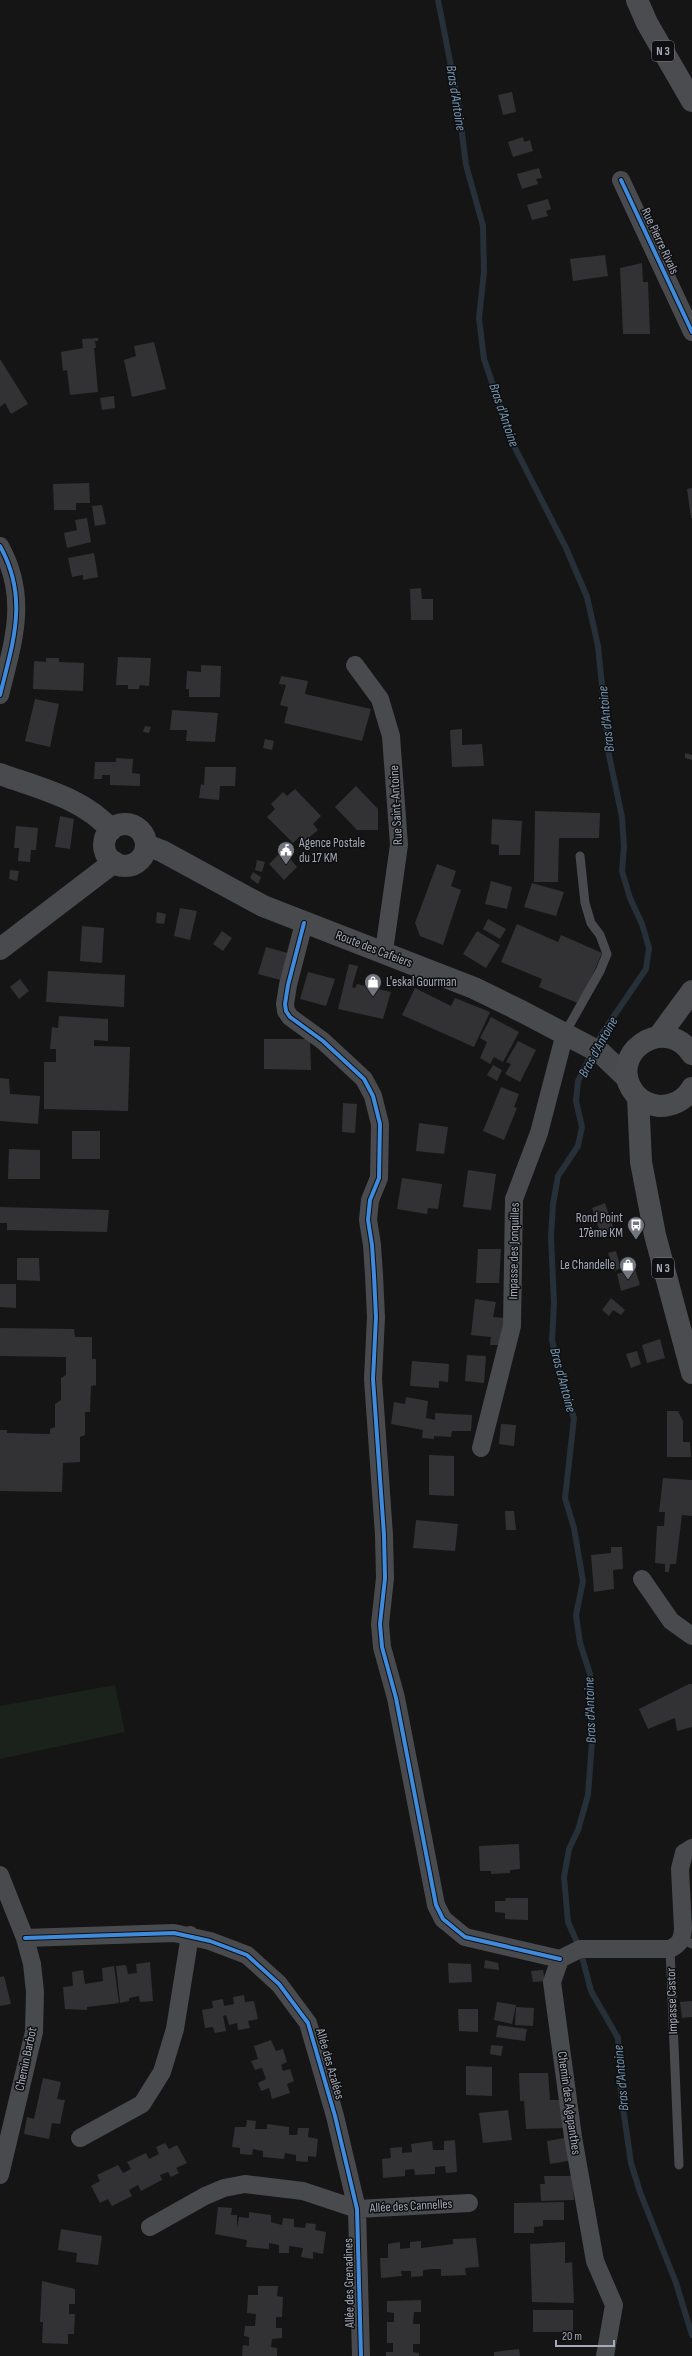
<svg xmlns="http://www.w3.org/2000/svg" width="692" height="2356" font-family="'Sofia Sans Condensed',sans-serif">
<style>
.green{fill:#1a221b}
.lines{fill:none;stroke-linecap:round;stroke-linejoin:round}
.stream{stroke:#273038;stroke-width:6}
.building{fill:#323234}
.service{stroke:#484a4e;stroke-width:9}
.minor{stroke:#484a4e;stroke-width:18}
.tertiary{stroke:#484a4e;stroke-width:22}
.primary{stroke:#4b4c4f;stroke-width:22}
.cycleway-casing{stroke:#0f0f11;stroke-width:6}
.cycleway{stroke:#408adc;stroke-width:4}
.labels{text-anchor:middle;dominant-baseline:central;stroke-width:3;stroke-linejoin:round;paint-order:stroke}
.shield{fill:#0f0f11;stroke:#777c85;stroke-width:1}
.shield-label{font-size:12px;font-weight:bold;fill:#a4aab7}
.street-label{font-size:13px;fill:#a4aab7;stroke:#0f0f11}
.poi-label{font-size:13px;fill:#a4aab7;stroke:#0f0f11;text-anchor:start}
.water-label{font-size:14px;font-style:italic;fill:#7799b6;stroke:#0f0f11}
</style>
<rect width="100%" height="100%" fill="#151515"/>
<!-- green -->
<path class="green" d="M115,1685l10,47 -125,27v-53z"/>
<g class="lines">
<!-- stream -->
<path class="stream" d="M438,0l20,102 8,63 17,61 1,46 -5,46 5,41 29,85 53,104 21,49 11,49 11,109 13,62 2,30 -2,24 8,27 12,26 7,24 -3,21 -45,66 -23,46 -2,20 6,26 -4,19 -20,30 -5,28 -2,33 3,66 -2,37 9,40 13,38 -9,80 9,30 9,53 -7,34 4,28 10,31 2,68 -4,53 -10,35 -9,19 -5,28 4,45 12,27 11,42 27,47 3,56 10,69 9,29 36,91 16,52"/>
</g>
<!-- building -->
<path class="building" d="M512,92l4,20 -13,3 -5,-20z
M523,137l1,5 6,-2 3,11 -20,6 -5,-15z
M539,168l3,10 -6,1 2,5 -16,5 -5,-15z
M548,199l3,10 -5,2 2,5 -16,4 -5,-15z
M605,255l3,21 -35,5 -3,-22z
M642,263l1,19h5l2,52h-27l-3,-66z
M98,338v3h-3l1,7h-2l4,44 -28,3 -3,-25 -4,1 -2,-19 22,-4 -1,-9z
M154,342l12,47 -34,8 -8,-37 12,-4 -2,-10z
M0,359l28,45 -17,10 -6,-11 -5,4z
M114,396l1,12 -13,2 -2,-12z
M89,483l1,20h-14v7h-22l-1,-26z
M692,488v30h-1l-4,-29z
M102,505l4,19 -11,2 -3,-20z
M87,518l4,24 -24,6 -3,-15 13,-3 -2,-10z
M94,553l4,24 -15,3v-5l-11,2 -4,-19z
M421,588l1,11h11v21h-22l-1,-31z
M118,657l33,1 -2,28 -9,-1 -1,4h-11v-4h-12z
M46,658h13v4l25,1 -1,28 -50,-2 1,-28 12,1z
M201,665l20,1 -1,31h-31v-8h-3l1,-18 14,1z
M281,676l27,5 -3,13 66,15 -9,32 -78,-18 4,-16 -8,-2 6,-20 -7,-1z
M35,699l24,5 -9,43 -25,-6z
M172,710l46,3 -3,29 -29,-1 1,-11h-17z
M145,726l6,1 -2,6 -6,-1z
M462,729v16l20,-1 2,22 -32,1 -2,-37z
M265,739l9,2 -2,9 -9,-2z
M685,753l7,2v5l-7,-2z
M116,758l17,1 -1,14 8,1v12l-30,-1v-10h-8v4h-8l1,-17h21z
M205,767h31l-1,19h-15l-1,14 -20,-2 2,-14 3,1z
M356,786l22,23v21h-21l-22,-23z
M295,789l26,27 -8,8 5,6 -13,11 -5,-5 -7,7 -26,-26 8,-8 -4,-5 12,-12 4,4z
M535,811l65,2 -1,25h-40l-1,44h-24z
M60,816l14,3 -4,30 -15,-2z
M492,819l30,2 -2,34h-21v-10l-8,-1z
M16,826l22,2 -2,22h-5l-1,12 -12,-1 1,-13h-5z
M283,850l14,17 -13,13 -15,-16z
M257,860l8,2 -3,10 -7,-2z
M437,864l19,7 -5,15 10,4 -18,55 -23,-9 -5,-13z
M10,870l9,1 -2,10 -8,-2z
M253,872l8,5 -3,7 -8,-6z
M491,881l21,6 -5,22 -22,-5z
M532,883l32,9 -8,24 -32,-9z
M180,908l17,3 -7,29 -16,-4z
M157,912l9,2 -2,10 -8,-1z
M488,919l18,10 -6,10 -17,-10z
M517,924l41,18 3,-7 41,18 -22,51 -41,-17 3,-8 -41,-17z
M82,926l22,2 -2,35 -22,-2z
M222,931l10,7 -9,13 -10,-7z
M477,931l23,14 -14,23 -23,-14z
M266,947l25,7 -7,27 -26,-7z
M349,964l9,2 -6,21 3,1 2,-4 34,8 -8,27 -45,-10z
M48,971l77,4 -1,32 -78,-5z
M308,972l27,7 -9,27 -26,-7z
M20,979l9,12 -10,8 -9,-12z
M415,988l36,18 4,-8 35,14 -16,35 -72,-32z
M59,1016l49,3v22l-14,-1v6l36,1 -2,64 -84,-2v-47h12v-13h-6l2,-22 6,1z
M491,1017l28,15 -16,30 -9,-5 -4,7 -10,-6 7,-16 -7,-4z
M264,1039h46l1,31 -47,-1z
M518,1041l18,9 -16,32 -15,-8 6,-10 -5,-2z
M493,1065l9,5 -5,11 -10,-6z
M0,1078l9,1 1,15 30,2 -2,28 -38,-3z
M501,1087l18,7 -5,13 3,1 -13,32 -21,-9z
M343,1103l14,1 -2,29 -13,-1z
M419,1123l29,4 -4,27 -28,-3z
M72,1131h28v28h-28z
M9,1149l31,1v29h-32z
M468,1170l28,4 -5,36 -28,-3z
M402,1178l40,6 -4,25 -10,-1 -1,6 -30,-5z
M605,1203l9,27 -13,5 -9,-27z
M0,1207l109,3 -2,22 -100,-2v-7h-7z
M478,1249h23l-2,34h-23z
M616,1251l5,17 -7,3 -6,-18z
M17,1258h22l1,23 -23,-1z
M635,1269l5,16 -19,6 -4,-17z
M0,1284h16v24l-16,-1z
M611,1298l14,12 -4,5 -8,-5 -4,6 -7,-6z
M475,1299l21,3 -3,15 11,1 -3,27h-11l1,-8 -20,-2z
M0,1328l74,1 1,8h17v22h4v26l-5,1 -1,26h-5v23l-5,2v25l-17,1 -1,29 -62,-1v-61h7v3l43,1v-5l5,-2v-23l6,-4v-22l5,-3v-18l-66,-1z
M660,1339l5,19 -18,5 -5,-18z
M637,1351l4,13 -10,4 -5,-14z
M467,1355l19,1 -2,27 -19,-2z
M412,1361l37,3 -1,18 -9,-1v7l-29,-2z
M406,1397l22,4 -2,17 9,2v-7l37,2 -1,16h-19l-1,6 -17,-1v3l-12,-1 1,-8 -32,-6 3,-22 11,2z
M667,1411h11l5,10v21h7l1,15h-24z
M501,1424l15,1 -2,21 -15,-2z
M429,1455l25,1v40l-25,-1z
M663,1478l29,2v36l-10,-1 -6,49h-6l-1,8h-4v-8l-10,-1 2,-37h7l1,-14h-6z
M505,1511h9l2,19h-10z
M416,1520l42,4 -3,27 -42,-3z
M611,1547h11l1,22 -10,1 1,19 -20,3 -3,-37 20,-2z
M689,1684h3v43l-15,4 -2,-13 -27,11 -9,-20z
M519,1844l1,25 -10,1v3l-19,1v-3h-11l-1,-25z
M506,1898h22v22l-23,-1v-6l-10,-1v-11h10z
M485,1960l13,3 1,7 -15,-2z
M150,1962l3,39 -13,1 -1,-6 -10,2v3l-9,2 -4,-37 10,-1 2,9 9,-1 -1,-9z
M448,1963l23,1 1,18 -23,1z
M114,1966l5,37 -32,4v3l-22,-1 -2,-22 10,-1 -1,-14 11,-2 2,14 18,-3 -1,-13z
M543,1970l2,11 -12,1 -2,-11z
M4,1976l7,28 -11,2v-29z
M244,1995l1,7 9,-1 4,18 -10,2 2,7 -12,2 -1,-7 -8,2 -3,-10 -3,1 3,15 -11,2 -2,-6 -8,1 -3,-18 11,-2 -1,-7 11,-2 1,7 10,-2 -1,-7z
M692,2001v16l-10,1 -2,-16z
M497,2002l19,3 -4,19 -18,-4z
M516,2007l18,1 -1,18 -18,-1z
M458,2009h20v23l-19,-1z
M498,2025l29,4 -2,12 -29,-4z
M271,2040l5,11 7,-2 4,13 -6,3 2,6 7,-2 4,12 -7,3 3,9 -18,6 -3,-11 -8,3 -3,-8 8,-4 -4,-11 -7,2 -4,-9 7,-2 -4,-13z
M491,2045l12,1 -2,10 -11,-2z
M466,2066l26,1v29l-26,-1z
M519,2073h29l2,27h14l2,28 -40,1 -2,-28h-4z
M43,2078l18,4 -4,17 8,1 -5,24 -8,-1 -3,16 -25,-5 3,-17 7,2z
M508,2110l4,30 -29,3 -4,-30z
M247,2120l9,1 -1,8h12v-5l22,3v8h8l1,-7h11l-1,9 10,2 -2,18 -8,-1v6l-12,-1v-6l-11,-2 -1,6 -21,-2v-6l-10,-2 -1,6 -12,-1v-6l-8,-1 3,-20h11z
M570,2137l4,23 -24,4 -3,-23z
M455,2140l2,32 -11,1 -1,-7 -10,1v7l-20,1 -1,-6 -9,1v6l-22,2 -1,-19 9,-1 -1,-10 12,-1v6l10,-1 -1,-8 21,-3 1,9h11v-9z
M165,2143l4,6 8,-4 10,18 -11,5 3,5 -8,4 -3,-5 -8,3 2,5 -21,11 -3,-6 -9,5 3,6 -20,10 -4,-7 -8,4 -9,-17 9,-5 -3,-6 21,-10 5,8 8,-4 -4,-7 19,-9 3,6 10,-5 -3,-7z
M544,2176h28l2,24 -33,1 -1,-17h5z
M564,2202v18h-21v6l-9,1v6h-20v-30z
M218,2207l14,1 -1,7h6v13l2,-11 10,1v-6l22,3v7l11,3 1,-7 11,1v8l11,1 1,-5 10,1 -1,6 11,2 -3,22 -10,-2v7l-12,-2 2,-9 -14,-2v7h-10v-8l-10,-2v6l-23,-2 1,-7 -32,-6z
M61,2229l41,7 -4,29 -22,-3 1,-9 -19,-3z
M476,2238l3,29 -14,1 1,7 -25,1v-7h-8l-10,1v6l-12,1v-6h-10l1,5 -21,2 -1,-20h8v-14l12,-2v7l10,-1v-6l11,-1v7l32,-4v-5z
M565,2242v21l7,-1 2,41 -42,-1 -2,-58z
M42,2281l33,8v15h-6v10h6l-1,20h-6v10l-26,-1 1,-21h-3z
M258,2286h20l-1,10 6,1 -1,20h-6v11h6v10l-10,1 -1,8 6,1v8h-35l1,-11 6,1v-9l-5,-1 1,-10h10l1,-12 -9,-1 1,-18h10z
M421,2300v12h-7l-1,12h7v20h-7v8l6,1v3h-33v-4h7v-9h-6v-21h7v-9l-7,-1v-11z
M533,2310h40v22h-40z
M519,2349l1,7h-26v-4z"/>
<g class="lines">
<!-- service -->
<path class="service" d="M565,1033l35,-62 7,-17 -7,-19 -9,-12 -6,-20 -5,-47
M682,1939l10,5
M670,1949l9,216"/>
<!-- minor -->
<path class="minor" d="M621,180l71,152
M0,546c29,52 13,96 0,149
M355,665l25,34 11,37 8,109 -14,99 -3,8
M304,923l-16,62 -3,19 1,7 4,6 33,24 41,38 9,17 7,28 -1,54 -9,22 -2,20 4,25 2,30 2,42 -3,62 11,156 1,43 -5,46 2,23 14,51 40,207 7,14 22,18 95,22
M481,1448l31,-122 2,-127 25,-66 26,-100
M642,1579l29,42 21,15
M0,1875l25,63 7,26 3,28 -1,40 -34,143
M25,1938l149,-5 36,8 37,14 32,29 29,39 27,93 22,93 4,147
M80,2138l62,-34 20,-32 13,-43 15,-94
M150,2227l55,-31 19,-8 21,-4 58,7 54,18 112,-6
M605,2356l9,-51 -19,-44 -22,-124 -21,-155 8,-23 20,-10h90c10,-5 12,-9 13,-20l-3,-60 4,-16 8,-5"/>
<!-- tertiary -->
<path class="tertiary" d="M0,774c38,14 84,24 111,56
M104 845a21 21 0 1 1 42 0a21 21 0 1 1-42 0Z
M146,845l16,6 101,55 211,82 47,23 80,42 26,25
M0,949l114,-87"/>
<!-- primary -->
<path class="primary" d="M637,0l10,23 45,78
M659,1036l33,-45
M692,1054c-27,-42 -88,1 -57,40 6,7 15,11 24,12 14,0 26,-6 33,-18
M638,1097l3,65 14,73 37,138"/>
<!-- cycleway casing -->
<g class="cycleway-casing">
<path id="cycleway" d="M621,180l71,152
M0,546c29,52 13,96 0,149
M304,923l-16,62 -3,19 1,7 4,6 33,24 41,38 9,17 7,28 -1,54 -9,22 -2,20 4,25 2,30 2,42 -3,62 11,156 1,43 -5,46 2,23 14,51 40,207 7,14 22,18 95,22
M25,1938l149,-5 36,8 37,14 32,29 29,39 27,93 22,93 4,147"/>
</g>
<!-- cycleway -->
<use href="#cycleway" class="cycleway"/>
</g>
<!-- icons -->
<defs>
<g id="civic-pin" transform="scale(0.9)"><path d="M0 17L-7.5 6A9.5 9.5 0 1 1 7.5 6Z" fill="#72767e" stroke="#0f0f11"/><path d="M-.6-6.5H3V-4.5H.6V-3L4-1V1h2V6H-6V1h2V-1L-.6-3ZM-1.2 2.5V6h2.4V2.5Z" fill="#fff"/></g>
<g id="shop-pin" transform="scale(0.9)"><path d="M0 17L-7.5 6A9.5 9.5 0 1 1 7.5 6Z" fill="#72767e" stroke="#0f0f11"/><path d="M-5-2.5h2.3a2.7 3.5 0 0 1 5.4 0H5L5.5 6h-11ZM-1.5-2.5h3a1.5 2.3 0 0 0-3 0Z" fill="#fff"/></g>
<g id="bus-pin" transform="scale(0.9)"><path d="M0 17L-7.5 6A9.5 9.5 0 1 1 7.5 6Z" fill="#72767e" stroke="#0f0f11"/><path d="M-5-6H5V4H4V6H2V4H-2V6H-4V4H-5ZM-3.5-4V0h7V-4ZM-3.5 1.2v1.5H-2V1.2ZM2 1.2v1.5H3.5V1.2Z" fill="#fff"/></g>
</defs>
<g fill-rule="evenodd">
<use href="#civic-pin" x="286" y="850"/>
<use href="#shop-pin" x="373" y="982"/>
<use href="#bus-pin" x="636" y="1225"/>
<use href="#shop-pin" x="628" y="1265"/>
</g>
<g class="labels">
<!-- shield labels -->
<g class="shield">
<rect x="652" y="41" width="22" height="20" rx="3"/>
<rect x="652" y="1258" width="22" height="20" rx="3"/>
</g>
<g class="shield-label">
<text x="663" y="51">N 3</text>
<text x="663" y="1268">N 3</text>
</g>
<!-- street labels -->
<g class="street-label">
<text transform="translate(660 241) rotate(65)">Rue Pierre Rivals</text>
<text transform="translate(396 805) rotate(-93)">Rue Saint-Antoine</text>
<text transform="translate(374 949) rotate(21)">Route des Cafeiers</text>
<text transform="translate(514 1251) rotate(-89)">Impasse des Jonquilles</text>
<text transform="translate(672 2001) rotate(-92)">Impasse Castor</text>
<text transform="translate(26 2059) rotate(-78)">Chemin Barbot</text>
<text transform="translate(330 2064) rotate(74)">Allée des Azalées</text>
<text transform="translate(569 2103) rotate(82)">Chemin des Agapanthes</text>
<text transform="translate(411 2206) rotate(-3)">Allée des Cannelles</text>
<text transform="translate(349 2283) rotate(-91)">Allée des Grenadines</text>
</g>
<!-- poi labels -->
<g class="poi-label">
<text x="299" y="843">Agence Postale<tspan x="299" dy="15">du 17 KM</tspan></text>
<text x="386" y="982">L'eskal Gourman</text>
<text x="623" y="1218" text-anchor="end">Rond Point<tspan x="623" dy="15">17ème KM</tspan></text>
<text x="615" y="1265" text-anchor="end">Le Chandelle</text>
</g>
<!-- water labels -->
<g class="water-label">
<text transform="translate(456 98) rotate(81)">Bras d'Antoine</text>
<text transform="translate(504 415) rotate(71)">Bras d'Antoine</text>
<text transform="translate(606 719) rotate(-96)">Bras d'Antoine</text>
<text transform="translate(598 1047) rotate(-61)">Bras d'Antoine</text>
<text transform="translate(563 1380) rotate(75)">Bras d'Antoine</text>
<text transform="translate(590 1710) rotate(-92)">Bras d'Antoine</text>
<text transform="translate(621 2078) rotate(-95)">Bras d'Antoine</text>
</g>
</g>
<!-- scale -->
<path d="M556 2340v6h58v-6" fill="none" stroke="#a4aab7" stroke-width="2"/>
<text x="562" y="2340" font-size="12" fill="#a4aab7" stroke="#0f0f11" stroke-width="3" paint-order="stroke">20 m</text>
</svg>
